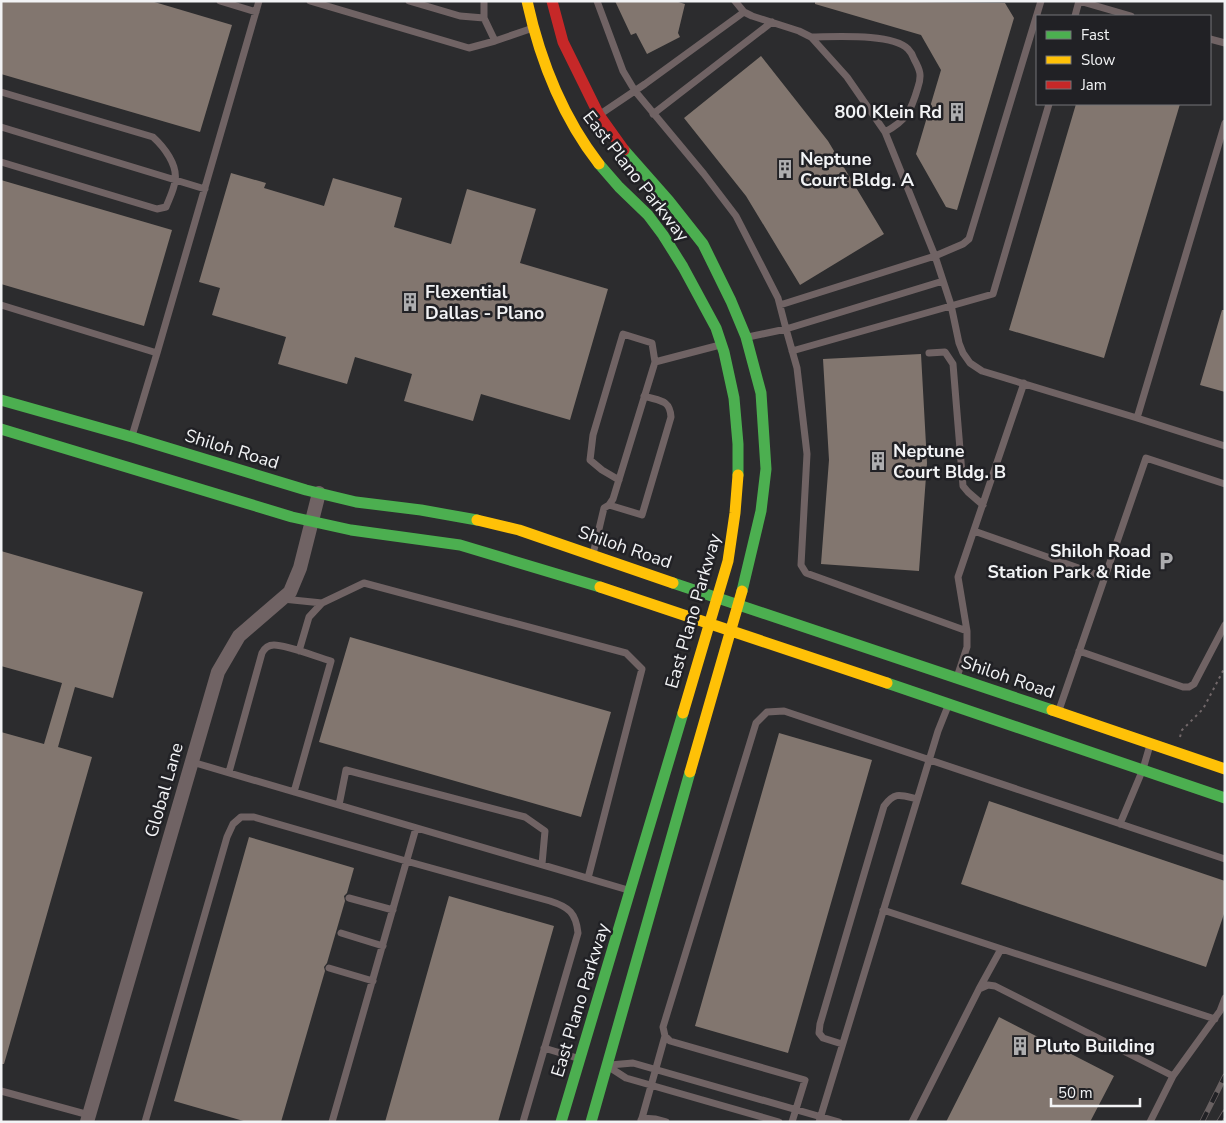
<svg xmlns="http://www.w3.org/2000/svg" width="1226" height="1123" font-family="'Nunito Sans',sans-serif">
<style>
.building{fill:#82766f}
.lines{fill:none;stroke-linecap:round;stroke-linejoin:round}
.path{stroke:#72686a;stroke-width:2;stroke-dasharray:2.5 4;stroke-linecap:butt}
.lane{stroke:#706364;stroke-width:7}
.street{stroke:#706364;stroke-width:14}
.fast{stroke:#4caf50;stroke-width:11}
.slow{stroke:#ffc107;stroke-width:11}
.jam{stroke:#c62828;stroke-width:11}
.rail-casing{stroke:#686061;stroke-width:5.5}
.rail{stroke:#212125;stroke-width:4;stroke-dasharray:11;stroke-linecap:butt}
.labels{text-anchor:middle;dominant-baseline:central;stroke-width:5;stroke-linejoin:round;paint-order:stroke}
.poi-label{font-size:18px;font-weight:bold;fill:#f2f3f5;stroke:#212125;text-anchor:start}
.street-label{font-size:18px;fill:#f2f3f5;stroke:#212125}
</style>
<rect width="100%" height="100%" fill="#2c2c2e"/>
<!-- building -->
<path class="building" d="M1,1h150l81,24 -32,107 -199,-58z
M615,1h60l10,3 -7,29 2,4 -33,17 -11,-21 -5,2z
M815,1l190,2 9,15 -57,192 -11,-3 -30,-53 25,-84 -20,-35 -106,-31z
M761,56l67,85 56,93 -84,51 -54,-89 -62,-78z
M1076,104h104l-76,254 -95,-28z
M231,173l35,10 -2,5 60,18 9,-28 69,20 -8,29 57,17 16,-55 69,20 -16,54 88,26 -38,131 -89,-26 -8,27 -69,-20 8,-27 -57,-17 -8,27 -69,-20 8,-27 -74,-22 8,-27 -21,-6z
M1,180l171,50 -28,96 -143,-42z
M1222,310h3v82l-25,-7z
M921,354l6,109 -8,108 -98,-7 8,-104 -6,-101z
M1,551l142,41 -30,106 -38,-11 -17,60 34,10 -88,307h-3v-332l43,12 18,-61 -61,-17z
M350,637l261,75 -30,105 -262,-75z
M779,733l93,27 -84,293 -93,-27z
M989,801l236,80v30l-19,56 -245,-83z
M249,837l105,31 -7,25 -3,3 1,5 -18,62 -3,4 1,4 -44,151h-34l-73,-21z
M449,896l105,30 -35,123 -21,73h-113z
M999,1017l115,59 -24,46h-144z"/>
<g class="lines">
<!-- path -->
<path class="path" d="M1180,737l2,-7 21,-21 22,-42"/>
<!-- lane -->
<path class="lane" d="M220,1l36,11
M310,1l159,47 26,-7 35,-12
M409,1l51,15 24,2v-17
M597,1l26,70 12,20 69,83 32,42 42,82 8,31 -38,8
M735,1l9,11 8,4 47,15 12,6 36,40 38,55 50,124 16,49 8,38 4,10 7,10 12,8 155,47 88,-295
M1079,1l52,15
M1075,16l4,-15
M484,18l11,23
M811,37c23,0 81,-4 97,12 3,3 5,7 6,10 6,11 8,16 4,28 -7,24 -11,33 -33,45
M1210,39l15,4
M1,92l152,45c11,10 25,28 22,44 -1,9 -6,18 -9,26l-9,2 -156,-47
M602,113l43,-29 99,-72
M653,114l119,-92
M1,127l204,62
M943,281l-157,48 11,39 10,86 -6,111 5,8 161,58v16l-10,30
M1,305l156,48 -25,83
M780,305l155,-49 28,-12 6,-5 72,-238
M792,351l201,-57 56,-190
M157,353l102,-352
M929,353l16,-1 8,12 10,122 5,6 15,13
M1137,418l88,28
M619,480l-17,-10 -12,-10 3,-25 30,-101 29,9 3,19
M609,505l33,10 29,-98c-1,-18 -12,-16 -27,-21
M974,531l130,46
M593,554l11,-46 5,-3 4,-6 42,-137 65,-17
M283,599l39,4 42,-20 262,70 16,16 -54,209
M967,631l-9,-54 66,-194
M299,651l10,-34 13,-14
M1079,651l104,36h6l5,-3 31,-59
M1059,710l87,-252 79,26
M192,762l436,128
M229,772l33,-119c2,-4 6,-8 12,-8 13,0 43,12 57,16l-37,131
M339,805l7,-35 179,47 20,14 -3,33
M1120,824l23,-55 7,-24
M349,898l44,12
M883,910l332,109
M341,933l42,13
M329,968l44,13
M979,989l22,-40
M842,1044l-19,-6 -4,-5 1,-9 64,-218c11,-15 17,-11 33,-7
M544,1048l33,10
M610,1065l23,-2 206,59
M609,1067l17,11 153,44
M1,1091l88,24
M642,1118l23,-82
M641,1120l1,-2 13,1 11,3
M145,1122l82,-285 6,-13 8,-7h13l152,44 144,40c19,6 26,12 28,32l-55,189
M332,1122l84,-294
M792,1122l13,-42 -135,-39 -5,-5 -2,-9 93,-304 11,-11 17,-1 441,148
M819,1122l119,-391 10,-25
M912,1122l67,-133 9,-4 7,1 178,90
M1150,1122l23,-46 47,-65 5,-13"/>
<!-- street -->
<path class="street" d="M87,1122l131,-450 21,-36 51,-44 10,-24 19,-75"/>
<!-- fast -->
<path class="fast" d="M624,150l45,51 34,43 28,57 15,36 15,56 5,76 -5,42 -19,80
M599,164l20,23 29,28 15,20 20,32 33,61 8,24 10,46 4,46v31
M1,400l131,37 174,53 50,12 65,8 56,10
M1,429l291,88 59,13 109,15 140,42
M673,583l379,127
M887,683l338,115
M561,1122l122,-409
M591,1122l99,-350"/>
<!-- slow -->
<path class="slow" d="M527,1c13,59 34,114 72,163
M477,520l42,10 154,53
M600,587l287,96
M1052,710l173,59
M683,713l45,-152 7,-48 3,-38
M690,772l52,-181"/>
<!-- jam -->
<path class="jam" d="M552,1l11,41 36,73 25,35"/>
<!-- rail casing -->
<g class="rail-casing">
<path id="rail" d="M1202,1122l23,-46
M1219,1122l6,-10"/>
</g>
<!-- rail -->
<use href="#rail" class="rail"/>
</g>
<!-- icons -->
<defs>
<g id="building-bare" transform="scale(1.5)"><path d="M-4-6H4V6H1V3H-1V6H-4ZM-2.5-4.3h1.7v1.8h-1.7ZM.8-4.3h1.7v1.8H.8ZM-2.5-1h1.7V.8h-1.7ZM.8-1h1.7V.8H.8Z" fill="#adadaf" stroke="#212125" stroke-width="2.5" paint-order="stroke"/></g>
<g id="parking-bare" transform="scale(1.5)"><path d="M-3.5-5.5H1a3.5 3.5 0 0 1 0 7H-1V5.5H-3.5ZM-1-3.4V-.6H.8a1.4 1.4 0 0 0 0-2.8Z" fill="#adadaf" stroke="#212125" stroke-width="2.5" paint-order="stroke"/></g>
</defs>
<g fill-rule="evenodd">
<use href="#building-bare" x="957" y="112"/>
<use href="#building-bare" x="785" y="169"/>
<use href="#building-bare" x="410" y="302"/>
<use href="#building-bare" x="878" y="461"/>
<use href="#parking-bare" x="1166" y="561"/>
<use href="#building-bare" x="1020" y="1046"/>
</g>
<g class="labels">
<!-- poi labels -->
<g class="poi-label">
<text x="942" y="112" text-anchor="end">800 Klein Rd</text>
<text x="800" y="159">Neptune<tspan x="800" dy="21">Court Bldg. A</tspan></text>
<text x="425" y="292">Flexential<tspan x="425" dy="21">Dallas - Plano</tspan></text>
<text x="893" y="451">Neptune<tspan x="893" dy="21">Court Bldg. B</tspan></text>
<text x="1151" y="551" text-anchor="end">Shiloh Road<tspan x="1151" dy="21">Station Park &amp; Ride</tspan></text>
<text x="1035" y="1046">Pluto Building</text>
</g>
<!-- street labels -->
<g class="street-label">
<text transform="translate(636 176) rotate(52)">East Plano Parkway</text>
<text transform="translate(232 449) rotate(17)">Shiloh Road</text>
<text transform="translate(625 547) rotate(19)">Shiloh Road</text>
<text transform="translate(693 611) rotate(-74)">East Plano Parkway</text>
<text transform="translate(1008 677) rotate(19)">Shiloh Road</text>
<text transform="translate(164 790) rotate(-74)">Global Lane</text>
<text transform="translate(580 1000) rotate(-73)">East Plano Parkway</text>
</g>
</g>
<!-- border -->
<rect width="1226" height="1123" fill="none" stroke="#f2f3f5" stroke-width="5"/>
<!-- legend -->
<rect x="1036" y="15" width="175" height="90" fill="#212125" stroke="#757578"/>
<rect x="1046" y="31" width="25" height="8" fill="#4caf50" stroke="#757578"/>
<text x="1081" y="40" font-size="15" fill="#f2f3f5">Fast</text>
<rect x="1046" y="56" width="25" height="8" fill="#ffc107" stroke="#757578"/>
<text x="1081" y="65" font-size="15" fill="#f2f3f5">Slow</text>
<rect x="1046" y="81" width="25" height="8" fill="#c62828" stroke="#757578"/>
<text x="1081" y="90" font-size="15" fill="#f2f3f5">Jam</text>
<!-- scale -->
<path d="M1051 1098v8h89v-8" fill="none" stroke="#f2f3f5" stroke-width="2.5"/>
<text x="1058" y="1098" font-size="15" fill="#f2f3f5" stroke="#212125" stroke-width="4" paint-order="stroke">50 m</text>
</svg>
